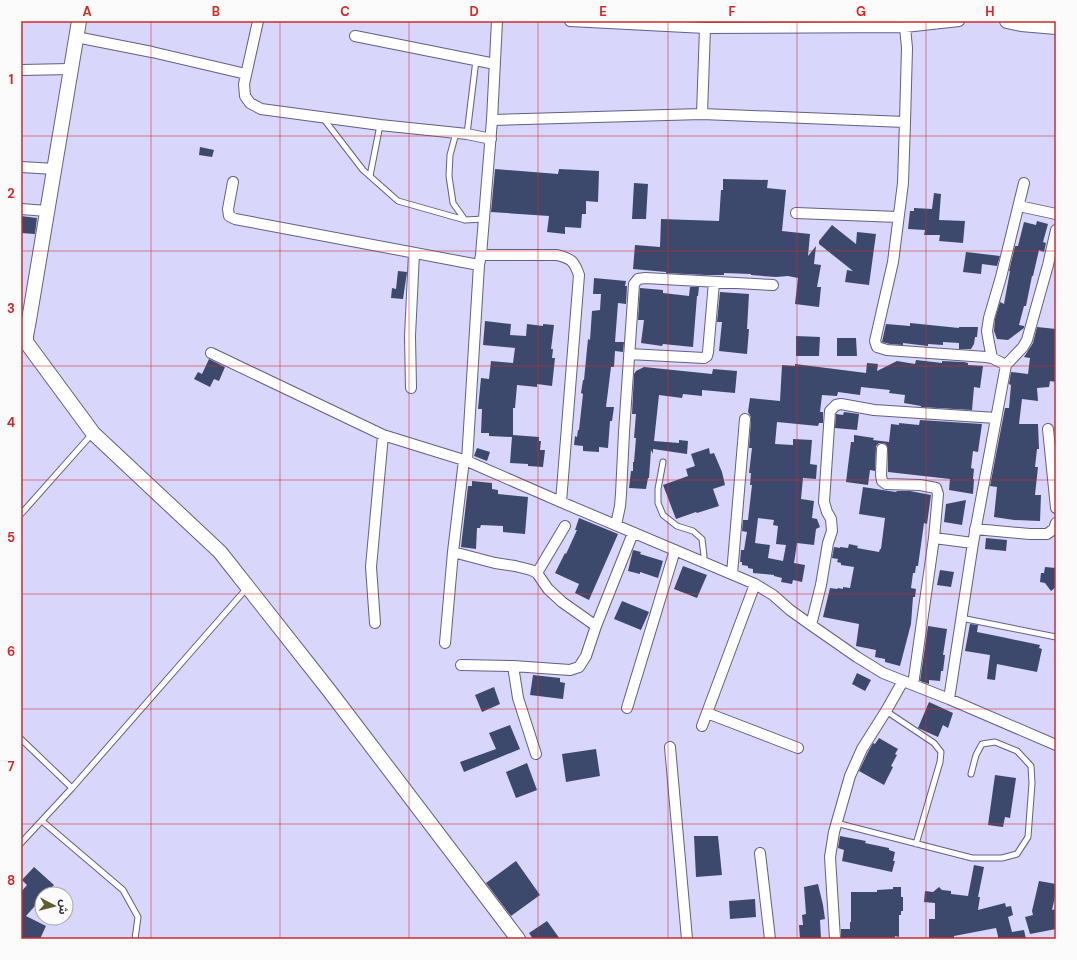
<svg xmlns="http://www.w3.org/2000/svg" width="1077" height="960" font-family="'DM Sans','Noto Sans Arabic',sans-serif">
<style>
.building{fill:#3c496c;fill-rule:evenodd}
.lines{fill:none;stroke-linecap:round;stroke-linejoin:round}
.lane-casing{stroke:#625f86;stroke-width:7}
.street-casing{stroke:#625f86;stroke-width:12}
.secondary-casing{stroke:#625f86;stroke-width:16}
.lane{stroke:#fff;stroke-width:5}
.street{stroke:#fff;stroke-width:10}
.secondary{stroke:#fff;stroke-width:14}
.grid{fill:none;stroke:#d62828;stroke-width:1;stroke-opacity:0.55}
.neatline{fill:none;stroke:#d62828;stroke-width:1.5}
.grid-label{font-size:13px;text-anchor:middle;font-weight:bold;fill:#d62828}
</style>
<rect width="100%" height="100%" fill="#d8d6fa"/>
<!-- building -->
<path class="building" d="M200,147l14,3 -2,7 -13,-2z
M495,169l63,5 1,-5 40,2 -1,31 -12,-1v13h-4l-1,14 -16,-1v7l-18,-2 2,-16 -58,-4z
M723,179l45,1 -1,8 19,2 -4,41 28,3 -2,22 8,-10 -2,18 7,1 -4,22h4l-2,20 -24,-3 3,-26 -10,-2 -12,1 -25,-2v-1l-27,-1v2h-18l-40,-2v-1l-33,-3 2,-24 25,2 1,-28 58,2 2,-31h2z
M634,183l14,1 -2,35h-14z
M934,193l7,1 -2,26 26,1 -2,22 -24,-2 1,-6h-16l1,-5 -17,-1 2,-18h4v-3l18,1z
M21,216l16,2 -2,16 -14,-1z
M1037,221l11,3 -5,18 3,1 -2,9 -5,-2 -6,26h-1l-6,30h-2l-5,19 5,1v2l-16,12 -11,-1 -3,-8 1,-12 5,-17 4,2 6,-33h-1l6,-25h3l6,-24 12,3z
M832,225l24,19 1,-12 19,2 -7,51 -24,-3 2,-12 6,1 -34,-27v-3z
M966,252l34,4 -3,10 -15,-2 -1,10 -18,-2z
M398,271l9,1 -4,27 -12,-1 1,-10 4,1z
M594,278l32,3 -1,5h2l-1,18 -8,-1 -3,39h9l-1,10 -8,-1 -1,16h-3l-5,40h8l-2,14h-2l-2,27 -9,-1v5l-16,-1v-5l-9,-1 1,-9 2,1 1,-7h1l4,-36 -2,-1 2,-13h1l4,-41 2,1 2,-29 8,-1 1,-16h-8z
M690,287h9l-1,9h-1l-4,51 -30,-3 -1,2 -21,-3 3,-23h-6l2,-32 23,2v3l26,3z
M720,292l29,2 -2,35h2l-2,25 -28,-3 3,-29h-5z
M485,321l26,3 -1,11 16,1 1,-12 16,2v-2l11,1 -3,24h2l-1,9h3l-3,28 -15,-2v3l-20,-2 -2,23h-2v27l26,2v4h2l-1,9h5l-2,17 -15,-1v-2l-18,-1 2,-26 -23,-1v-3h-8l1,-24h-4l3,-31 8,1 2,-18 22,2 2,-15 -32,-3z
M910,323l49,5v-1h19l-1,10h-2l-1,7 -3,5h-12v-6l-16,-1v3l-15,-1v2l-25,-3v2l-13,-1 -8,-2 4,-18 24,2z
M1037,327l19,2v53l-6,-1 -1,6 -12,1 1,13 -16,-2 -3,25h19l1,25h-2l-2,18h3l-3,28h6l-1,26 -26,-1 -20,-3 3,-30 -7,-1 15,-78h4l2,-23 -2,-1 2,-12 17,2 2,-16 -6,-1 9,-14z
M796,336l24,1 -1,19h-23z
M837,338h19l1,18h-20z
M209,359l16,8 -6,14 -5,-2 -4,8 -16,-8 4,-7 4,2z
M916,360l26,3v-2l22,1 4,1v2l15,1 -3,22 -6,-1 -2,23 -51,-3v-1l-17,-3 1,-8 -16,-2 1,-3 -29,-3 -1,8 -22,-3 -1,4 -15,-1 -2,17h3v11h-4l-1,3 -41,-4 -2,22 18,1v-6l19,1 -2,24 7,1 -1,14 -13,-1 -2,21 13,2 -2,17 5,1 3,8 -4,2 -2,16 -17,-2 -3,20 11,2 -3,17 -9,-2 -1,4 -11,-2 1,-4 -8,-2v-1l-21,-2v-4l-5,-1v-2l-6,-1v-3h-2l1,-12h3l3,-18 -5,-1 1,-11h5l4,-35h-2l1,-12h-2l3,-25h-3l2,-28v-3l-3,-5 2,-14 30,3 2,-36 13,1v-2l71,9 1,-10 11,1 -1,7 20,-10 18,3zM758,518l16,2 -1,5 5,1 -2,18 10,1 -3,16 -15,-3 2,-13 -15,-2z
M644,367l68,7 1,-5 24,2 -2,22 -33,-3v6l-19,-2 -1,4 -23,-3 -5,46 25,2v-3l9,1 -1,13 -34,-5v5l-2,-4 -2,28h-1l-2,11 -17,-1 2,-17h2v-9h1l2,-24h-2l2,-24h-4l2,-40 2,-3z
M844,412l15,2 -2,16 -22,-2 1,-14 7,1z
M920,420l62,4 -4,28 -5,-1 -2,17 3,1 -1,10h1l-1,15 -24,-4 1,-11 -62,-7v-23l-2,-5 -3,-1h-4l-3,3 -1,25 -5,-1 -2,15 -22,-3 5,-40h3v-7l20,3 -1,2 16,2 2,-18 8,1v-2l20,2z
M477,448l13,4 -3,9 -13,-5z
M709,448l1,6 4,-1 8,19 3,13 -12,4 6,17 -22,7 -1,-1 -20,7 -13,-34 25,-9 -2,-7 9,-3 -4,-12z
M472,481l20,2v6l6,1v4l30,3 -3,37 -22,-2v-6l-22,-1 -1,3h-3l-1,21 -15,-2 7,-61h4z
M863,487l33,5 1,-1h13l21,4 -4,29 -3,-1 -6,43h-2l-1,7h-2l-2,15 5,1 -1,8h-2l-2,27 -11,42 -15,-4v-3l-10,-2 1,-7 -20,-4 3,-22 -36,-7 7,-29 7,1 1,-1 5,1v-2l7,1 4,-21 -13,-2v-2l-4,-1 1,-3 -6,-1 2,-11 6,1v-1l8,1 1,-4 9,2 -1,2 22,4 1,-3h1l4,-31 -26,-4z
M966,500l-4,25 -18,-3 2,-18z
M579,518l39,16 -29,66 -14,-7 4,-9 -24,-11 10,-20 1,1 11,-24h-2z
M986,538l21,2 -1,11 -21,-2z
M633,550l8,2 -1,2 23,7 -5,17 -18,-6v2l-12,-3z
M683,566l24,9 -10,23 -23,-9z
M1045,567l11,1v19l-5,4 -6,-8 -5,-1 1,-9h3z
M940,570l14,2 -3,15 -14,-2z
M622,601l27,11 -8,18 -27,-11z
M970,624l8,1 -1,7 20,4 43,9 -1,3 3,1 -5,23 -40,-8 -2,16 -8,-1 3,-24 -25,-4z
M928,626l19,3 -4,26h2l-2,16h-2l-1,10 -11,-1v4l-9,-3z
M857,673l14,7 -6,11 -13,-7z
M533,675l27,3v4l5,1 -2,16 -33,-4z
M494,687l6,17 -18,8 -7,-17z
M929,702l24,11 -5,15 -5,-3 -5,12 -20,-9z
M510,725l10,24 -56,23 -4,-10 36,-13 -7,-16z
M879,738l19,11 -3,5 2,1 -6,11 2,1 -9,18 -25,-14 9,-19 5,-9 2,1z
M596,749l4,27 -34,6 -4,-28z
M527,763l10,27 -21,8 -10,-26z
M995,775l21,3 -6,40 -5,-1 -2,10 -15,-2z
M694,836h24l4,39 -26,2z
M840,836l26,5 -1,2 24,5v2l6,2 -2,9h2l-3,11 -50,-11 2,-11 -6,-2z
M516,861l24,34 -29,21 -25,-33z
M974,865l10,2 -6,30h2l-2,13 27,-7 1,4 5,-1 2,9 -5,2 4,15 12,-2 2,9h-28v-3l-2,-8 -42,8v3h-25v-20h6v-16l-11,-1 1,-11 8,1 6,-5 3,3 9,1v3l17,2z
M34,867l20,18 -8,9h-4v4l-16,18 20,10 -6,13h-19v-47l6,-7 -5,-5z
M1039,881l17,3v8l-4,18 4,-1v20l-26,5 -5,-17 8,-2 -1,-4z
M818,884l5,21 2,14 -5,1 1,19h-21l-1,-14h4l-1,-10 4,-1 -2,-27z
M893,887h8v10h2v14h-2v4h-2v22l-4,-1v3h-54v-10h9v-7h1v-30h26v-2l16,-1z
M755,899l1,18 -26,2 -1,-18z
M547,921l13,18h-27l-4,-6z"/>
<g class="lines">
<!-- lane casing -->
<g class="lane-casing">
<path id="lane" d="M323,118l40,52 35,31 67,19 19,-1
M456,133l-6,22 -1,21 4,27 12,17
M467,134l9,-74
M370,176l10,-51
M663,462l-5,27v14l5,12 14,11 16,5 9,8 2,17 -1,6
M21,514l71,-80
M961,618l95,19
M886,711l48,32 7,9 -1,10 -24,82
M21,739l51,49
M42,821l81,69 15,27 -3,22
M836,823l136,35h30l15,-4 11,-17 4,-54 -1,-17 -14,-15 -22,-9 -13,2 -6,11 -5,19
M21,843l51,-55 175,-200"/>
</g>
<!-- street casing -->
<g class="street-casing">
<path id="street" d="M258,21l-14,63 1,12 5,7 11,6 119,16 87,9 24,5
M570,21l135,7 200,-1 54,-6
M355,36l140,28
M76,37l76,15 94,22
M21,70l49,-1
M702,114l203,8 2,-74 -2,-21
M492,120l210,-6 3,-86
M905,122l-2,61 -10,79 -18,79 2,6 10,3 99,7 6,1 14,7
M21,167l34,2
M233,182l-5,27 1,7 6,3 244,46
M1019,206l37,8
M21,209l26,2
M796,213l102,4
M481,255h76c15,4 17,6 22,20l-18,227
M211,353l172,82 84,26 94,41 194,82 18,11 17,15 21,15 46,32 26,16 66,26 107,46
M629,354l75,4 3,-2 1,-4 6,-70
M992,358l-3,-15 -2,-12 2,-13 12,-41 23,-94
M411,388l-1,-52 4,-83
M1048,429l8,79
M882,449l-1,26 1,6 4,3 34,1 16,3 2,6 -4,44 -21,147
M464,460l-11,92 42,11 20,3 16,4 6,3 11,16 14,13 34,24
M467,461l12,-196 2,-10 11,-135 5,-99
M616,525l4,-19 1,-12 3,-62 10,-148 4,-5 7,-1 128,7
M975,529l55,5h17l7,-5 2,-6
M934,538l39,5
M537,573l28,-47
M732,574l13,-155
M375,623l-4,-56 12,-132
M811,625l10,-40 7,-42 4,-12 -1,-12 -4,-7 -3,-10 6,-91 6,-6 5,-1 33,6 122,8
M445,643l8,-91
M461,665l52,1
M949,699l24,-156 33,-178 17,-18 4,-7 21,-75 8,-35
M627,708l48,-158
M707,713l91,35
M702,726l53,-142
M670,747l17,192
M536,754l-18,-56 -5,-32 57,4 9,-3 7,-11 10,-30 37,-93
M760,853l10,86
M835,939l-5,-82 4,-25 16,-56 12,-27 24,-38 17,-30"/>
</g>
<!-- secondary casing -->
<g class="secondary-casing">
<path id="secondary" d="M79,21l-50,299 -3,16v6l67,91 127,119 108,137 190,250
M1007,21l14,3 35,3"/>
</g>
<!-- lane -->
<use href="#lane" class="lane"/>
<!-- street -->
<use href="#street" class="street"/>
<!-- secondary -->
<use href="#secondary" class="secondary"/>
</g>
<!-- grid -->
<path class="grid" d="M151,21v918M280,21v918M409,21v918M538,21v918M668,21v918M797,21v918M926,21v918M21,136h1035M21,251h1035M21,366h1035M21,480h1035M21,594h1035M21,709h1035M21,824h1035"/>
<!-- border -->
<rect width="1077" height="960" fill="none" stroke="#fbfbfb" stroke-width="44"/>
<!-- north arrow -->
<g transform="translate(54 906) rotate(97)"><circle r="19" fill="#fbfbfb" stroke="#a9a9b0"/>
<path d="M0-3L7 15L0 10L-7 15Z" fill="#605e2b"/>
<text y="-6" font-size="11" font-weight="bold" text-anchor="middle" fill="#2f2e3f">ش</text>
</g>
<rect x="22" y="22" width="1033" height="916" class="neatline"/>
<g class="grid-label">
<text x="87" y="16">A</text>
<text x="216" y="16">B</text>
<text x="345" y="16">C</text>
<text x="474" y="16">D</text>
<text x="603" y="16">E</text>
<text x="732" y="16">F</text>
<text x="861" y="16">G</text>
<text x="990" y="16">H</text>
<text x="11" y="84">1</text>
<text x="11" y="198">2</text>
<text x="11" y="313">3</text>
<text x="11" y="427">4</text>
<text x="11" y="542">5</text>
<text x="11" y="656">6</text>
<text x="11" y="771">7</text>
<text x="11" y="885">8</text>
</g>
</svg>
